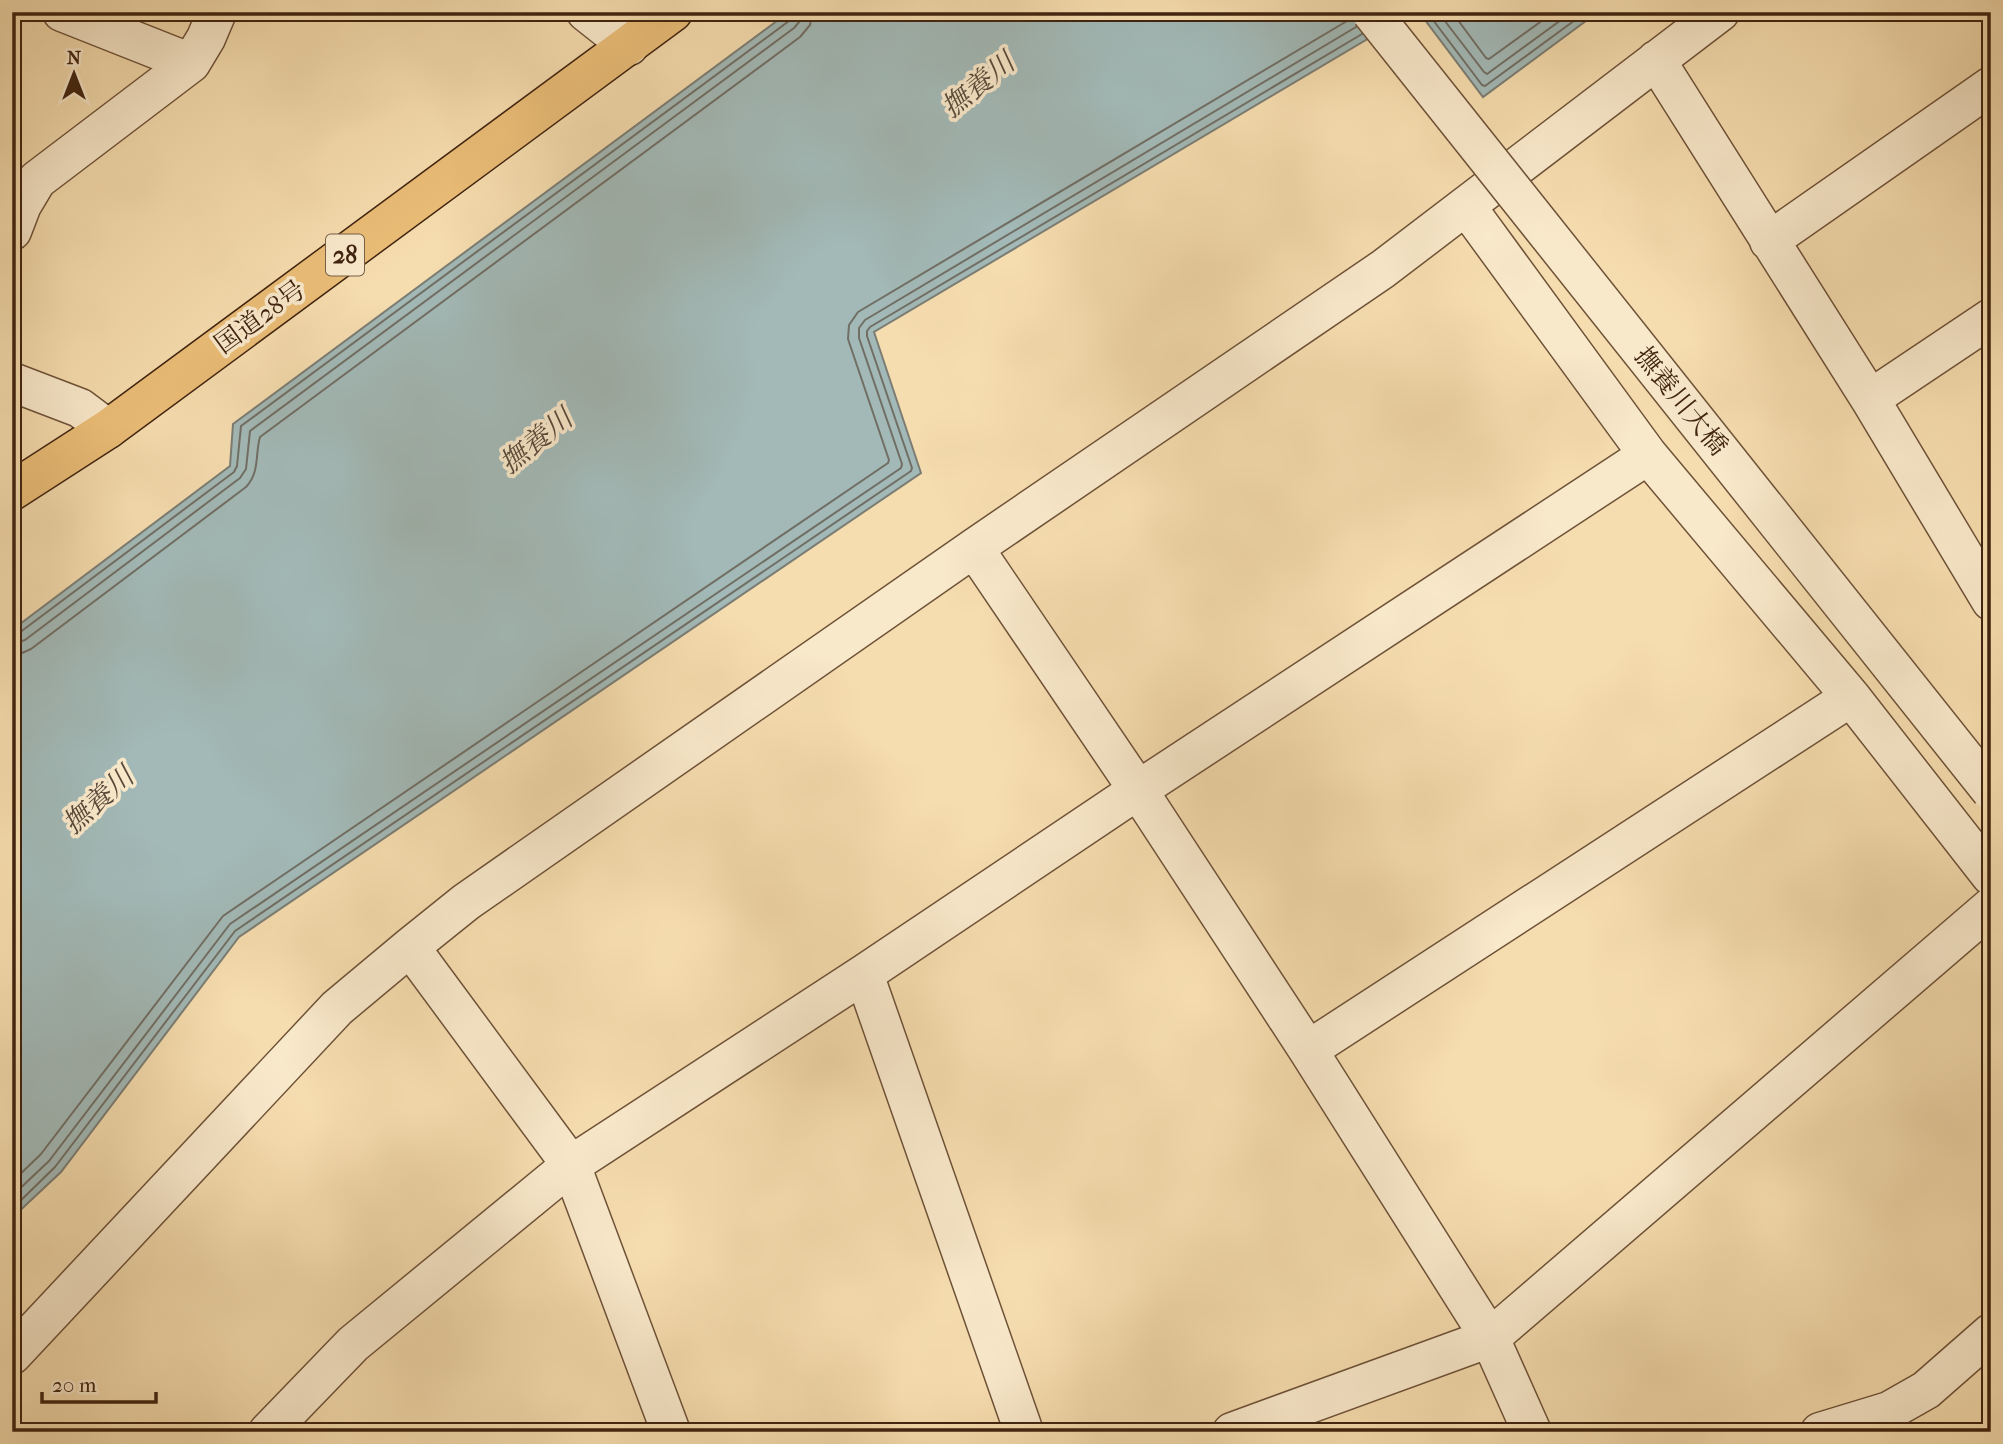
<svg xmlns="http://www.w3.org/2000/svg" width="2003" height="1444" font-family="'IM FELL French Canon','Noto Serif JP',serif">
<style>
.water{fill:#a2b9b7;stroke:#7b7d74;stroke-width:2}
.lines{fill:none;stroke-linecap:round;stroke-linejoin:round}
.shore{stroke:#716e64;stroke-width:2}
.minor-casing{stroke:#6e5238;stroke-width:41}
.highway-casing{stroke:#402410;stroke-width:41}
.minor{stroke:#f9e9cb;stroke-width:38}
.highway{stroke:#ebbe78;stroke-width:38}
.minor-bridge-casing{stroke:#6e5238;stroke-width:41;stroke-linecap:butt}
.minor-bridge{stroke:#f9e9cb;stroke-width:38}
.labels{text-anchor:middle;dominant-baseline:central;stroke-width:7;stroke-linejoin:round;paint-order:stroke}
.shield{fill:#f9e9cb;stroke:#785f48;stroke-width:2}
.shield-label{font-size:24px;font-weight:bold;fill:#402410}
.street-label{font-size:26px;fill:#402410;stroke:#f9e9cb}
.water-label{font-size:28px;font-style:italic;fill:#58493a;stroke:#f9e9cb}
</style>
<rect width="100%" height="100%" fill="#f6ddaf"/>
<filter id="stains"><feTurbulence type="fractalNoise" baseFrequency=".00286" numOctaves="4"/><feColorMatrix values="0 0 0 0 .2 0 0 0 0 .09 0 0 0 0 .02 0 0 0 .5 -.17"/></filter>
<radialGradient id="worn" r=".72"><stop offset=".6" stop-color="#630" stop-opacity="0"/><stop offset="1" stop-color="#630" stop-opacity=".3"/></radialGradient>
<!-- water -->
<path class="water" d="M789,12h624l-539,320 47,141 -682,464 -178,235 -49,46v-588l218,-164 3,-42z
M1419,12h179l-115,85z"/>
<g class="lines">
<!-- shore -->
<path class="shore" d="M1427,12l55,73 3,1 101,-74
M1438,12l46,60 3,2 85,-62
M1452,12l34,46 3,1 65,-47
M12,635l7,-2 215,-161 3,-6 4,-40 548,-405 3,-9
M12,644l13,-4 215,-162 6,-9 4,-38 544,-403 6,-7 1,-9
M12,654l10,-1 9,-4 215,-162c14,-15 9,-33 14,-50l540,-400 10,-12 2,-13
M12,1182l29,-28 182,-238 665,-453 1,-3 -41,-121 1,-14 9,-13 494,-294
M12,1196l37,-35 181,-237 671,-456 1,-4 -43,-126v-10l6,-8 491,-293
M12,1209l43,-42 180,-236 676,-460 1,-3 -45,-132v-5l3,-4 492,-293"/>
<!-- minor casing -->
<g class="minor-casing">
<path id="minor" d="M62,12l129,51 15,-25 11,-26
M586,12l43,34
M1656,60l214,339 121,202
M1466,206l182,249 203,242 140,179
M12,231l10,-26 15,-25 154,-117
M1769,241l222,-155
M12,382l68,26 28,21
M1870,399l121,-81
M974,548l164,242 170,260 182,288 42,94
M410,947l161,218 100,267
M864,974l160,458
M1308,1050l543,-353
M12,1355l325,-347 73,-61 56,-45 508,-354 409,-279 337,-257
M268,1432l85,-88 218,-179 293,-191 274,-184 510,-335
M1232,1432l258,-94 501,-431
M1820,1432l69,-21 37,-21 65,-57"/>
</g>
<!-- highway casing -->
<g class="highway-casing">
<path id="highway" d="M12,491l96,-62 565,-417"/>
</g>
<!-- minor -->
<use href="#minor" class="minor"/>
<!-- highway -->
<use href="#highway" class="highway"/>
<!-- minor-bridge casing -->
<g class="minor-bridge-casing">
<path id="minor-bridge" d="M1371,12l620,779"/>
</g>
<!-- minor-bridge -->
<use href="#minor-bridge" class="minor-bridge"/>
</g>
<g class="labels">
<!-- shield labels -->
<rect class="shield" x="326" y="234.5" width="38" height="41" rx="5"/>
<g class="shield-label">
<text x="345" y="255">28</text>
</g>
<!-- street labels -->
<g class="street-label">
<text transform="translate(260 317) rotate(-36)">国道28号</text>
<text transform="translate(1681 401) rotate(51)">撫養川大橋</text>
</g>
<!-- water labels -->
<g class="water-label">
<text transform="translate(978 85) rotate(-39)">撫養川</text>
<text transform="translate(536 441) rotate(-39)">撫養川</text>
<text transform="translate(98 800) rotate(-42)">撫養川</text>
</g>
</g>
<!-- margin -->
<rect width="2003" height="1444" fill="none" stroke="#f6ddaf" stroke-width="42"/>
<rect x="14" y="14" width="1975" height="1416" fill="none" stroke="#402410" stroke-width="3.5"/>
<rect x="21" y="21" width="1961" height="1402" fill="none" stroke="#402410" stroke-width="2"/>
<!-- north arrow -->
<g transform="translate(74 74)" stroke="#f9e9cb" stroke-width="5" paint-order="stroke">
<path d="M0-5L12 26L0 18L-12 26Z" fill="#402410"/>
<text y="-10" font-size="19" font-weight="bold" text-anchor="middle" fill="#402410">N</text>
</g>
<!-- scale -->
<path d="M42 1392v10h114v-10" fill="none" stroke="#402410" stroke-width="3.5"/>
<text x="52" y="1392" font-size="21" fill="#402410" stroke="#f9e9cb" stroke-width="5" paint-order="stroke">20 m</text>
<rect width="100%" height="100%" filter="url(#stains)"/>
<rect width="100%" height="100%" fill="url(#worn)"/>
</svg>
